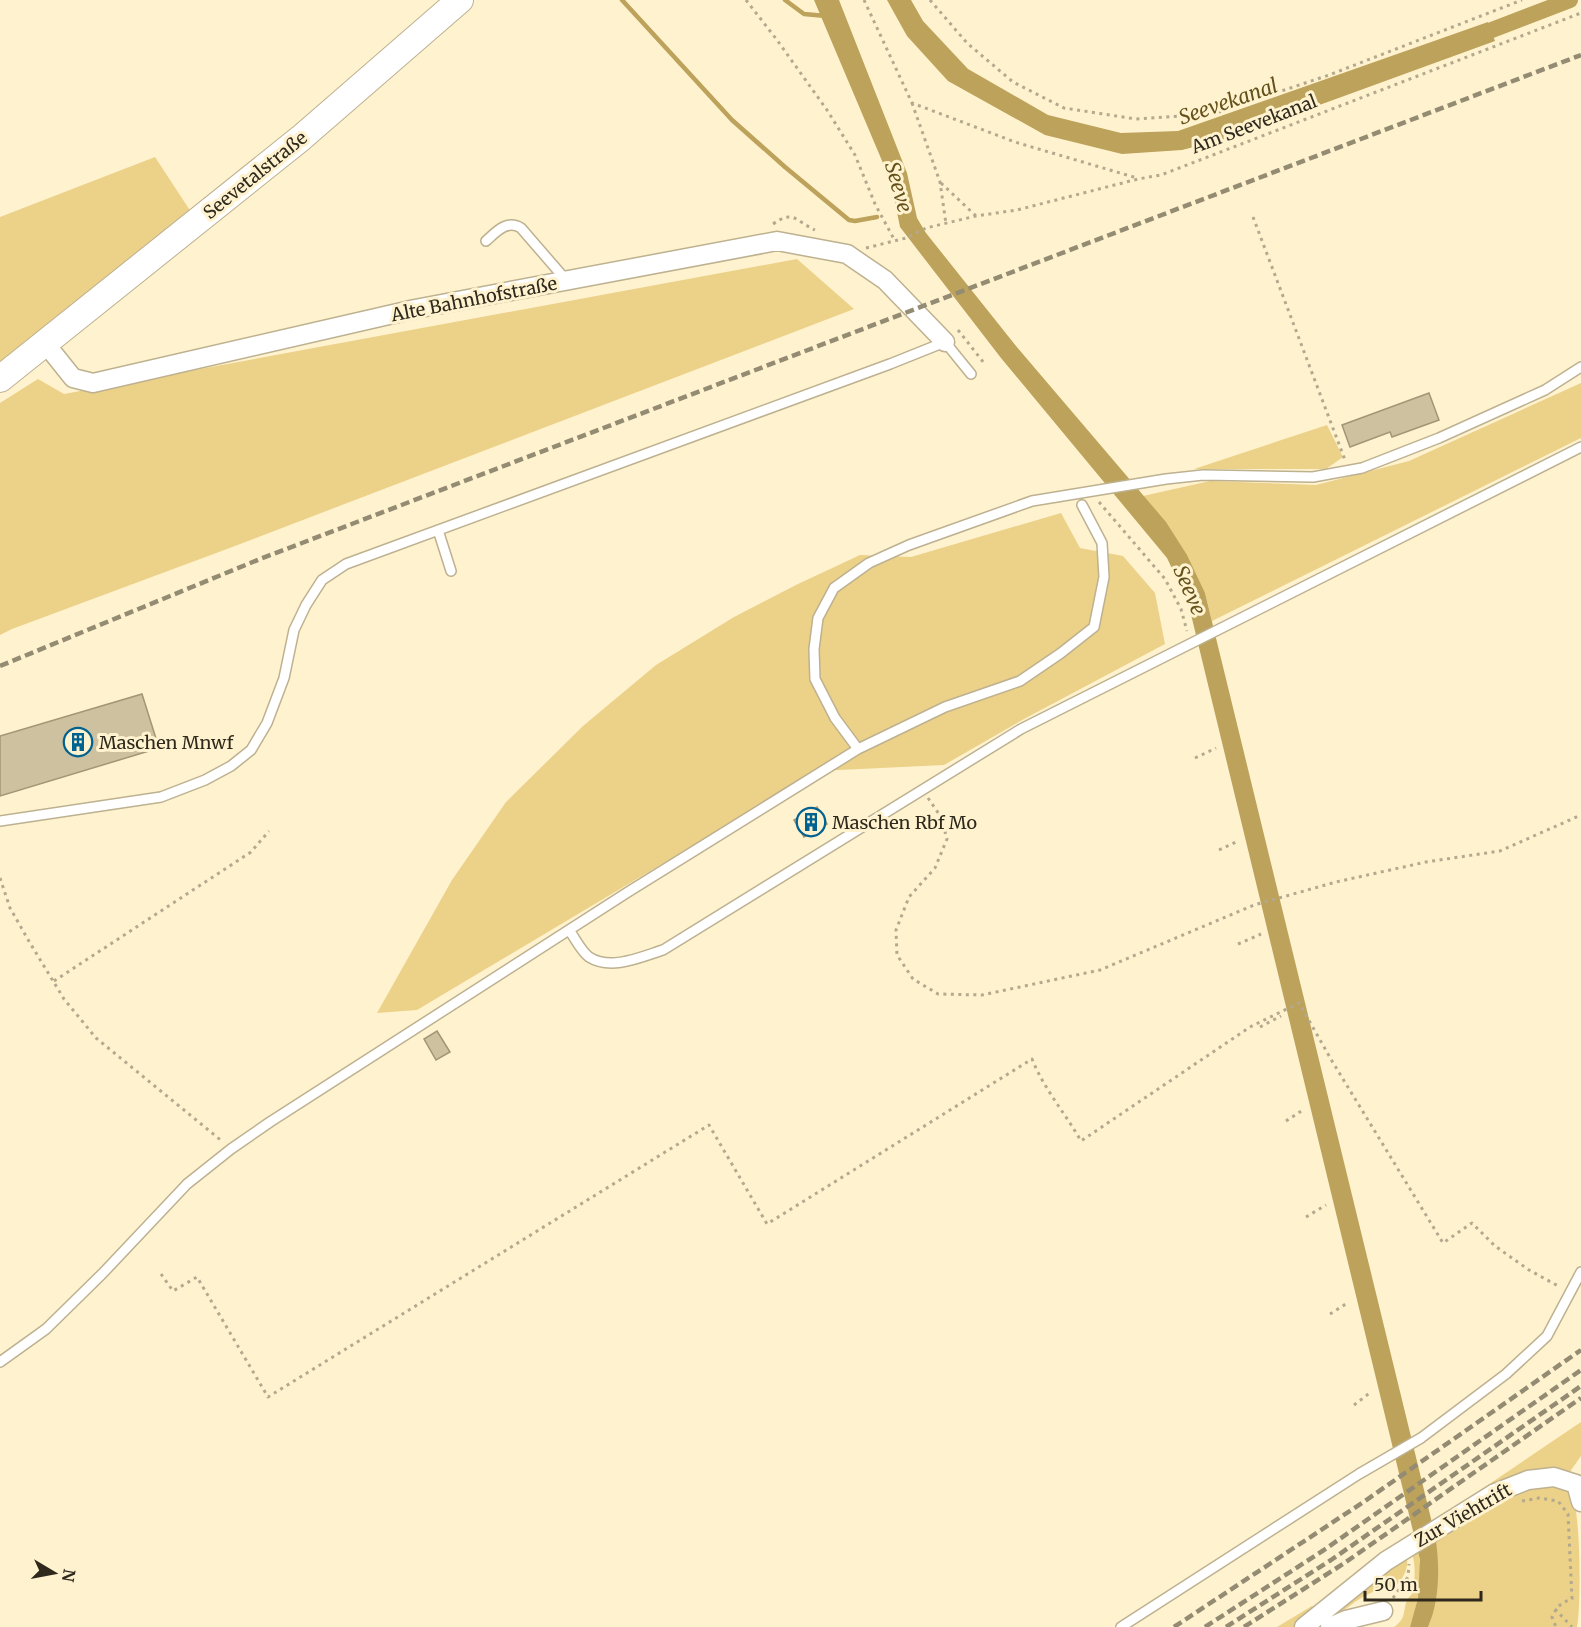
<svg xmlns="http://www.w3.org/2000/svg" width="1581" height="1627" font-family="Merriweather,serif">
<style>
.green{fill:#ecd189}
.water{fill:#bca25a}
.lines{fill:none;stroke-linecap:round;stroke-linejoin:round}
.stream{stroke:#bca25a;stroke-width:4.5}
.canal{stroke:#bca25a;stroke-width:16}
.building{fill:#cdc1a0;stroke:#a29676;stroke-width:1.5}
.lane-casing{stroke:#bdb190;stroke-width:12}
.street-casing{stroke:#bdb190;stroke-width:21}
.secondary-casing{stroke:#bdb190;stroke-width:28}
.path{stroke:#b3a98e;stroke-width:3;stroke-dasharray:3 4.5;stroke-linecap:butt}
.lane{stroke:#fff;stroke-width:9}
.street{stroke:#fff;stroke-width:18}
.secondary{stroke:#fff;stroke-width:26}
.rail{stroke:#948b73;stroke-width:4.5;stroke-dasharray:9 4.5;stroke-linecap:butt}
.labels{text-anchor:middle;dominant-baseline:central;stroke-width:6;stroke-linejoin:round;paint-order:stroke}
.street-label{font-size:18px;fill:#2e291c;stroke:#fff2cf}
.poi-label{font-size:18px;fill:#2e291c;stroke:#fff2cf;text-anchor:start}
.water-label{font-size:20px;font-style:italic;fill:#64511a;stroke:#fff2cf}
</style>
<rect width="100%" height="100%" fill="#fff2cf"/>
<!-- green -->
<path class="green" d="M155,157l38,58 -193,149v-147z
M797,259l57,50 -627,240 -215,80 -12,6v-232l38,-24 26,15z
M1581,383v55l-369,183 -7,-28 -62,-97 67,-15 106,4 93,-24z
M1327,425l16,32 -17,12h-132z
M1061,513l19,35 43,8 32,37 10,51 -141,75 -80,46 -126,6 -401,239 -40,3 75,-133 54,-78 77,-76 73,-61 78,-48 64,-33 62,-29 51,2z
M1581,1422v34l-14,20 -119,36z
M1543,1485c11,1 22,1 29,11 9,16 9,114 5,131h-149l3,-7 4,-85 55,-35z
M1418,1550c6,26 0,51 -8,77h-16c16,-10 6,-23 18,-33 3,-14 4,-27 0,-41z
M1406,1554c4,13 -2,25 -13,34 -25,0 -43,18 -62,33l3,6h-57l35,-21 15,9z"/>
<!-- water -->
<path class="water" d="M814,0h25l68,173 10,45 9,15 90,113 150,176 21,33 18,38 230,942c5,29 5,65 -7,92h-18l8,-29 2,-38 -232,-958 -21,-44 -166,-200 -101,-131 -9,-45z
M887,0h24l12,21 45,48 80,46 73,18 57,-2 310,-109 7,19 -266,97 -47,12 -60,4 -77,-19 -97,-54 -41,-45z"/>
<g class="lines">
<!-- stream -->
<path class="stream" d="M622,0l110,120 53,47 64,53 6,1 22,-4
M785,0l19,14 22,2"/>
<!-- canal -->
<path class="canal" d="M1471,38l99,-38"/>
</g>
<!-- building -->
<path class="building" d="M1429,393l10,27 -47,17 -2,-5 -40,15 -8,-22z
M142,694l17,54 -159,48v-60z
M817,807l10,17 -23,13 -10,-17z
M437,1031l13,21 -14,8 -12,-21z"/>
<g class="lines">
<!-- lane casing -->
<g class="lane-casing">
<path id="lane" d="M486,241c10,-9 21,-22 35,-13l45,52
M438,530l13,41
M858,749l-23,-31 -20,-39 -1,-30 4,-31 16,-30 35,-25 40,-18 123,-44 134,-22 37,-4 110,2 49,-9 77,-30 106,-48 36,-23
M0,821l161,-24 44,-17 26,-14 20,-16 16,-27 17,-45 10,-48 12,-25 16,-25 24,-16 544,-200 55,-22 26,32
M569,930c6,8 12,21 20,27 22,14 52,0 74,-7l358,-221 560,-282
M0,1362l46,-33 56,-55 85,-90 44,-35 39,-27 358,-230 230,-143 87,-42 75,-26 41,-28 33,-26 10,-50 -2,-34 -20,-38
M1121,1627l238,-153 62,-36 85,-64 41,-38 34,-64"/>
</g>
<!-- street casing -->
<g class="street-casing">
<path id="street" d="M45,343l28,35 20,5 322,-74 362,-68 70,13 38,26 60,62
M1304,1627l82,-66 109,-68 33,-13 26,-3 22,7 5,18
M1330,1627l16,-7 37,-9"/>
</g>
<!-- secondary casing -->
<g class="secondary-casing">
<path id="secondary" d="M0,379l301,-241 159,-138"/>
</g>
<!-- path -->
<path class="path" d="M746,0l31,40 50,70 28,45 20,49 20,37
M864,0l48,103 103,39 122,36
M930,0l37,43 46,39 51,26 72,11 77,-5 116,-39 193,-75
M912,103l28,79 6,42
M941,183l35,33
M1253,217l92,243
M773,224c21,-15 22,-3 42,6
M866,248l40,-10 20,-10 50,-12 41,-6 121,-31 23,-4 420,-162
M958,330l26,33
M1099,502l66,77 16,30 6,22
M1195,758l21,-10
M928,798l13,19 6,22 -12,29 -26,29 -13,33 1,25 16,24 25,15 44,1 118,-25 154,-65 82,-23 90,-20 74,-11 81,-36
M1219,850l19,-9
M0,878l10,30 20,35 34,56 32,39 127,104
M1238,944l23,-10
M54,981l197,-129 18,-21
M1260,1027l21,-11
M1286,1121l17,-11
M1306,1217l20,-12
M161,1274l12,17 24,-14 71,120 441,-272 58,99 265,-165c12,30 33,54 49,82l169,-114 49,-24 33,58 111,182 29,-20 23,23 34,24 31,17
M1330,1314l19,-12
M1354,1405l17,-13
M1522,1501l17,-3 19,3 10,13 4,85c-11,4 -15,7 -20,18l4,10
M1393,1598l15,-21 1,-13
M1555,1609l17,18"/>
<!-- lane -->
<use href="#lane" class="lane"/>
<!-- street -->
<use href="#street" class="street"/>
<!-- secondary -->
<use href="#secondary" class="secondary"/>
<!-- rail -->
<path class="rail" d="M0,666l260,-107 1321,-504
M1174,1627l191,-126 216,-151
M1205,1627l119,-77 257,-180
M1226,1627l105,-67 250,-174
M1244,1627l99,-63 238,-166"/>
</g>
<!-- icons -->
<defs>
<g id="building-ring" transform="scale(1.5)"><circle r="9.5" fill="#fff2cf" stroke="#006291" stroke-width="1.5"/><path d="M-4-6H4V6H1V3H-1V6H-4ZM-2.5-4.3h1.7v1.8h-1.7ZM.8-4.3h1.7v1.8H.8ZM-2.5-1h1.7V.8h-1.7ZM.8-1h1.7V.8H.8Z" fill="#006291"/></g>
</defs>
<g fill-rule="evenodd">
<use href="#building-ring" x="78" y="742"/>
<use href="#building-ring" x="811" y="822"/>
</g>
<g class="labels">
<!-- street labels -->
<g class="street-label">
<text transform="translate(1254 124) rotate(-21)">Am Seevekanal</text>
<text transform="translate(255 175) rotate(-39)">Seevetalstraße</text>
<text transform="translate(474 299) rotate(-11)">Alte Bahnhofstraße</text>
<text transform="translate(1463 1515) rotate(-30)">Zur Viehtrift</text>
</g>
<!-- poi labels -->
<g class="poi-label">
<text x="99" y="742">Maschen Mnwf</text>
<text x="832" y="822">Maschen Rbf Mo</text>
</g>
<!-- water labels -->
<g class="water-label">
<text transform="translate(1228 101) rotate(-19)">Seevekanal</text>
<text transform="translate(899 187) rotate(74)">Seeve</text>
<text transform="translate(1190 590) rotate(67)">Seeve</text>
</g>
</g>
<!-- north arrow -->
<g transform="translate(54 1573) rotate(100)" stroke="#fff2cf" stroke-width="4.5" paint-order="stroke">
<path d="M0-4.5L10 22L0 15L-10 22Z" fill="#2e291c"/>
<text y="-9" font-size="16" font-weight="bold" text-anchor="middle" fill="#2e291c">N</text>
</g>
<!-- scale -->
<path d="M1365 1591v9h116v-9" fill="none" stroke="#2e291c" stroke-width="3"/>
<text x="1374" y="1591" font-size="18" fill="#2e291c" stroke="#fff2cf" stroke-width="4.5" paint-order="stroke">50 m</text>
</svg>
